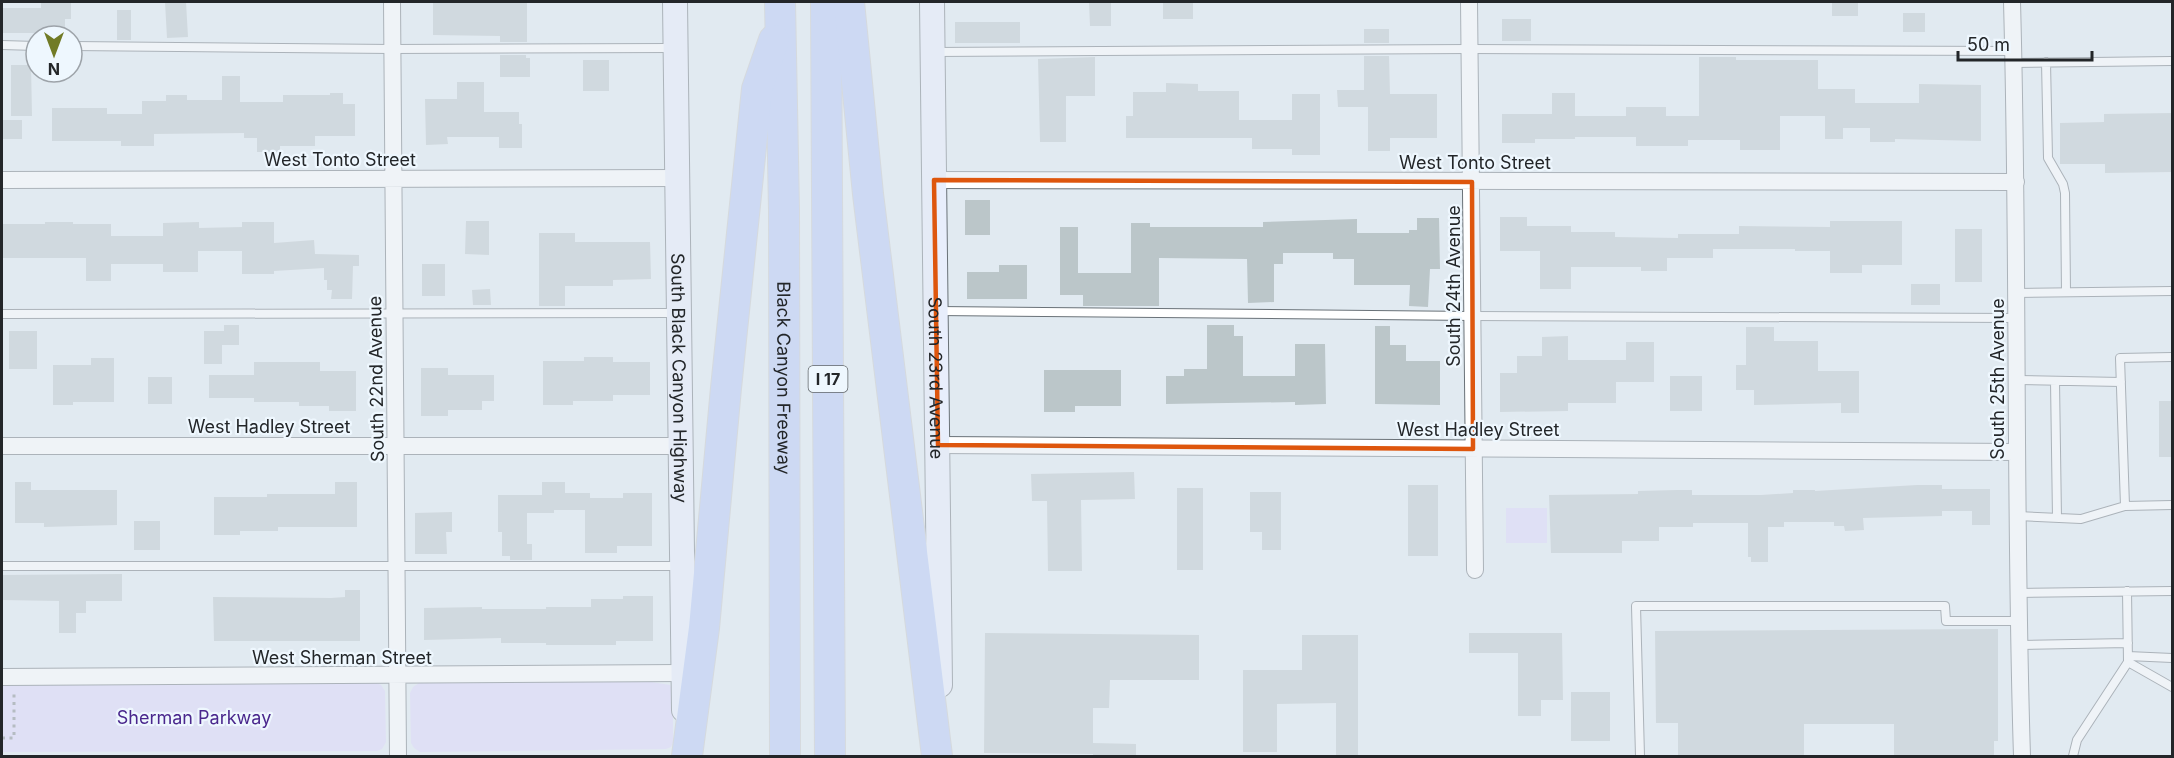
<svg xmlns="http://www.w3.org/2000/svg" width="2174" height="758" font-family="Inter,sans-serif">
<style>
.green{fill:#dcd6fa}
.building{fill:#bbc6c9}
.lines{fill:none;stroke-linecap:round;stroke-linejoin:round}
.lane-casing{stroke:#6a7278;stroke-width:10}
.street-casing{stroke:#6a7278;stroke-width:18}
.secondary-casing{stroke:#6a7278;stroke-width:26}
.highway-casing{stroke:#c6c7c7;stroke-width:32}
.path{stroke:#7f858a;stroke-width:3;stroke-dasharray:3 4.5;stroke-linecap:butt}
.lane{stroke:#fff;stroke-width:8}
.street{stroke:#fff;stroke-width:16}
.secondary{stroke:#e8eefc;stroke-width:24}
.highway{stroke:#b3c6f6;stroke-width:30}
.marked{fill:none;stroke:#de560d;stroke-width:4.5;stroke-linejoin:round}
.labels{text-anchor:middle;dominant-baseline:central;stroke-width:4.5;stroke-linejoin:round;paint-order:stroke}
.shield{fill:#eef7fe;stroke:#606569;stroke-width:1.5}
.shield-label{font-size:16px;font-weight:bold;fill:#232629}
.street-label{font-size:18px;fill:#232629;stroke:#eef7fe}
.park-label{font-size:18px;fill:#4a278d;stroke:#eef7fe}
</style>
<rect width="100%" height="100%" fill="#e1eaf1"/>
<!-- green -->
<path class="green" d="M1506,508h41v35h-41z
M646,681l24,4 3,6v52l-2,4 -5,2 -246,3 -6,-4 -3,-5 -1,-50 3,-6 6,-4z
M375,682l6,3 4,6 1,51 -4,7 -5,2 -375,1v-68z"/>
<!-- building -->
<path class="building" d="M41,2h30v17h-6v17h-24v-3h-39v-25h39z
M165,2h21l2,35 -21,1z
M433,2h94v40h-27v-6l-67,-1z
M1089,2h22v24h-21z
M1163,2h30v17h-30z
M1832,2h26v14h-26z
M117,10h14v30h-14z
M1903,13h22v19h-22z
M1502,19h29v22h-29z
M955,22h65v21h-65z
M1364,29h25v14h-25z
M500,55h26v3h4v19h-30z
M1364,56h25l1,38h47v44h-47v13h-22v-44h-30l-1,-17h27z
M1095,57v39h-29v46h-26l-2,-83z
M1699,57h37v3h82v29h37v14h64v-19l62,1v56l-86,-2v3h-25v-14h-27v11h-18v-23h-45v34h-40v-10h-52v6h-52v-9h-61v2h-40v4h-33v-29h50v-21h23v23h51v-9h40v9h33z
M583,60h26v31h-26z
M11,65h20l1,51h-21z
M222,76h18v26h43v-7h47v-2h13v11h12v32h-40v10h-35v6h-23v-14h-13v-5l-90,1v12h-33v-5h-69v-33h55v6h35v-13h24v-6h21v5h35z
M457,82h27v30h35v12h3v24h-23v-11h-52l1,7 -22,1 -1,-46h32z
M1166,83l32,1v7h41v29h53v-26h28v61h-28v-6h-40v-11h-126v-22h7v-24h33z
M2172,113v59l-67,1v-9h-45v-41l44,-1v-8z
M3,120h19v19h-19z
M965,200h25v35h-25z
M1500,217h27v9h44v6h44v5l63,1v-4h61v-8l91,1v-6h72v44h-40v8h-32v-22h-35v-2h-82v9h-46v13h-26v-4h-70v22h-31v-38h-40z
M1417,218h22l1,51h-10l-2,38 -19,-1 1,-21h-56v-26h-21v-6h-50v11h-9v38l-26,1 -1,-44 -88,-1v48h-76v-11h-23v-68h18v46h53v-50h19v4h113v-5l94,-3v14h52v-3h8z
M466,221h23v34l-24,-1z
M45,222h28v2h38v12h52v-13l36,-1v6l43,-1v-5h32v21l40,-3 1,14 44,1v11h-6l-1,33h-21l1,-9h-5v-10h-3v-12l-50,3v3h-32v-23h-44v21h-35v-8h-52v17h-25v-23h-84v-34h43z
M1955,229h27v53h-27z
M539,233h36v9h75l1,37 -38,1v6h-48v20h-26z
M422,264h23v32h-23z
M999,265h28v34h-60v-27h32z
M1911,284h29v21h-29z
M490,289l1,16h-18l-1,-15z
M224,325h15v20h-17v19h-18v-33h20z
M1207,325h27v11h9v40h52v-32h30l1,60 -31,1v-3l-129,2v-28h18v-7h23z
M1375,326h15v19h16v16h34v44l-65,-1z
M1746,327h28v14h44v30h41v42h-18v-10l-87,2v-15h-18v-25h10z
M9,331h28v38h-28z
M1568,336v24h58v-18h28v40h-38v21h-48v8l-68,1v-39h17v-17h25v-19z
M584,357h29v5h37v33h-37v6h-40v4h-30v-44h41z
M91,358h23v44h-41v3h-20v-40h38z
M254,362h66v9h36v40h-27v-5h-30v-4h-45v-4h-45v-23h45z
M421,368h27v7h46v26h-12v9h-34v6h-27z
M1044,370h77v36h-46v6h-31z
M1670,376h32v35h-32z
M148,377h24v27h-24z
M2159,401h13v56h-13z
M1134,472l1,27 -54,1 1,71h-34l-1,-70h-15l-1,-27z
M15,482h16v8h86v35l-73,2v-4h-29z
M335,482h22v45h-79v4h-38v4h-26v-38h53v-3h68z
M542,482h23v11h25v5h33v-5h29v53h-35v7h-32v-43h-31v3h-27v31h5v16h-22v-4h-8v-24h-4v-37h44z
M1408,485h30v71h-30z
M1917,485h25v4h48v36h-18v-14h-30v5l-79,2 1,12 -19,1 -1,-5h-10v-4h-50v5h-16v35h-17v-5h-3v-34h-55v4h-34v14h-37v12h-71l-2,-58 89,-1v-3l39,-1h15v5h69l32,-2v-3h22v1z
M1177,488h26v82h-26z
M1250,492h31v58h-19v-18h-12z
M452,512v20h-6l1,22h-32v-41z
M134,521h26v29h-26z
M122,574v27h-36v12h-10v20h-17v-32l-57,-1v-25z
M345,590h15v51h-146l-1,-44 118,1 14,-1z
M623,596h30v45h-37v4h-70v-2h-45v-5l-77,2v-32l58,-1v2h64v-2h45v-8h32z
M1998,629v112h-4v14l-100,1v-32h-90v32h-126v-33h-22l-1,-92z
M985,633l214,2v45h-89l-1,28h-16v46l-109,-1z
M1469,633h93l1,67h-22v16h-23v-63h-49z
M1302,635h56v120h-22v-52l-59,1v48h-34v-82h59z
M1571,692h39v49h-39z
M1093,743l43,1v12h-43z"/>
<g class="lines">
<!-- lane casing -->
<g class="lane-casing">
<path id="lane" d="M2,45l34,1
M72,46l320,3 280,-1
M934,52l536,-3 544,2
M2046,62l2,96 15,26 2,9 1,99
M2014,63l158,-2
M2016,293l156,-2
M937,311l537,5 543,2
M2,314l674,-1
M2172,357l-52,1 5,148 47,-1
M2017,380l104,2
M2055,381l2,137
M2017,516l64,3 44,-13
M2,566h677
M2017,593l155,-2
M2019,645l109,-2
M2128,656l44,2
M2128,662l44,25
M1640,756l-4,-150h309l1,15h72
M2073,756l4,-16 51,-78 -1,-71"/>
</g>
<!-- street casing -->
<g class="street-casing">
<path id="street" d="M392,2l6,754
M1469,2l6,568
M2012,2c7,251 2,503 10,754
M2,180l676,-2
M934,180l1082,2
M938,445l1079,7
M2,446h679
M2,677l680,-4"/>
</g>
<!-- secondary casing -->
<g class="secondary-casing">
<g id="secondary">
<path id="s1" d="M675,2l9,708"/>
<path id="s2" d="M932,2l8,683"/>
</g>
</g>
<!-- highway casing -->
<g class="highway-casing">
<g id="highway">
<path id="s3" d="M780,2l4,208 1,546"/>
<path d="M826,2l4,754"/>
<path d="M849,2l19,192 69,562"/>
<path d="M687,756l17,-128 22,-240 31,-299 17,-49"/>
</g>
</g>
<!-- path -->
<path class="path" d="M2,738h12v-44"/>
<!-- lane -->
<use href="#lane" class="lane"/>
<!-- street -->
<use href="#street" class="street"/>
<!-- secondary -->
<use href="#secondary" class="secondary"/>
<!-- highway -->
<use href="#highway" class="highway"/>
</g>
<!-- marked area -->
<path d="M0 0H2174V758H0ZM934,180l538,2 1,267 -535,-4z" fill="#e1eaf1" fill-opacity=".55" fill-rule="evenodd"/>
<path class="marked" d="M934,180l538,2 1,267 -535,-4z"/>
<g class="labels">
<!-- shield labels -->
<rect class="shield" x="808.5" y="366" width="39" height="26" rx="4.5"/>
<g class="shield-label">
<text x="828" y="379">I 17</text>
</g>
<!-- street labels -->
<g class="street-label">
<text x="340" y="159">West Tonto Street</text>
<text x="1475" y="162">West Tonto Street</text>
<text transform="translate(1453 286) rotate(-90)">South 24th Avenue</text>
<text transform="translate(376 379) rotate(-91)">South 22nd Avenue</text>
<text stroke="none"><textPath href="#s1" startOffset="376">South Black Canyon Highway</textPath></text>
<text stroke="none"><textPath href="#s3" startOffset="376">Black Canyon Freeway</textPath></text>
<text stroke="none"><textPath href="#s2" startOffset="376">South 23rd Avenue</textPath></text>
<text transform="translate(1997 379) rotate(-90)">South 25th Avenue</text>
<text x="269" y="426">West Hadley Street</text>
<text x="1478" y="429">West Hadley Street</text>
<text x="342" y="657">West Sherman Street</text>
</g>
<!-- park labels -->
<g class="park-label">
<text x="194" y="717">Sherman Parkway</text>
</g>
</g>
<!-- border -->
<rect width="2174" height="758" fill="none" stroke="#232629" stroke-width="6"/>
<!-- north arrow -->
<g transform="translate(54 54) rotate(180)"><circle r="28" fill="#eef7fe" stroke="#9da3a9" stroke-width="1.5"/>
<path d="M0-4.5L10 22L0 15L-10 22Z" fill="#717b26"/>
<text y="-9" font-size="16" font-weight="bold" text-anchor="middle" fill="#232629">N</text>
</g>
<!-- scale -->
<path d="M1958 51v9h134v-9" fill="none" stroke="#232629" stroke-width="3"/>
<text x="1967" y="51" font-size="18" fill="#232629" stroke="#eef7fe" stroke-width="4.5" paint-order="stroke">50 m</text>
</svg>
